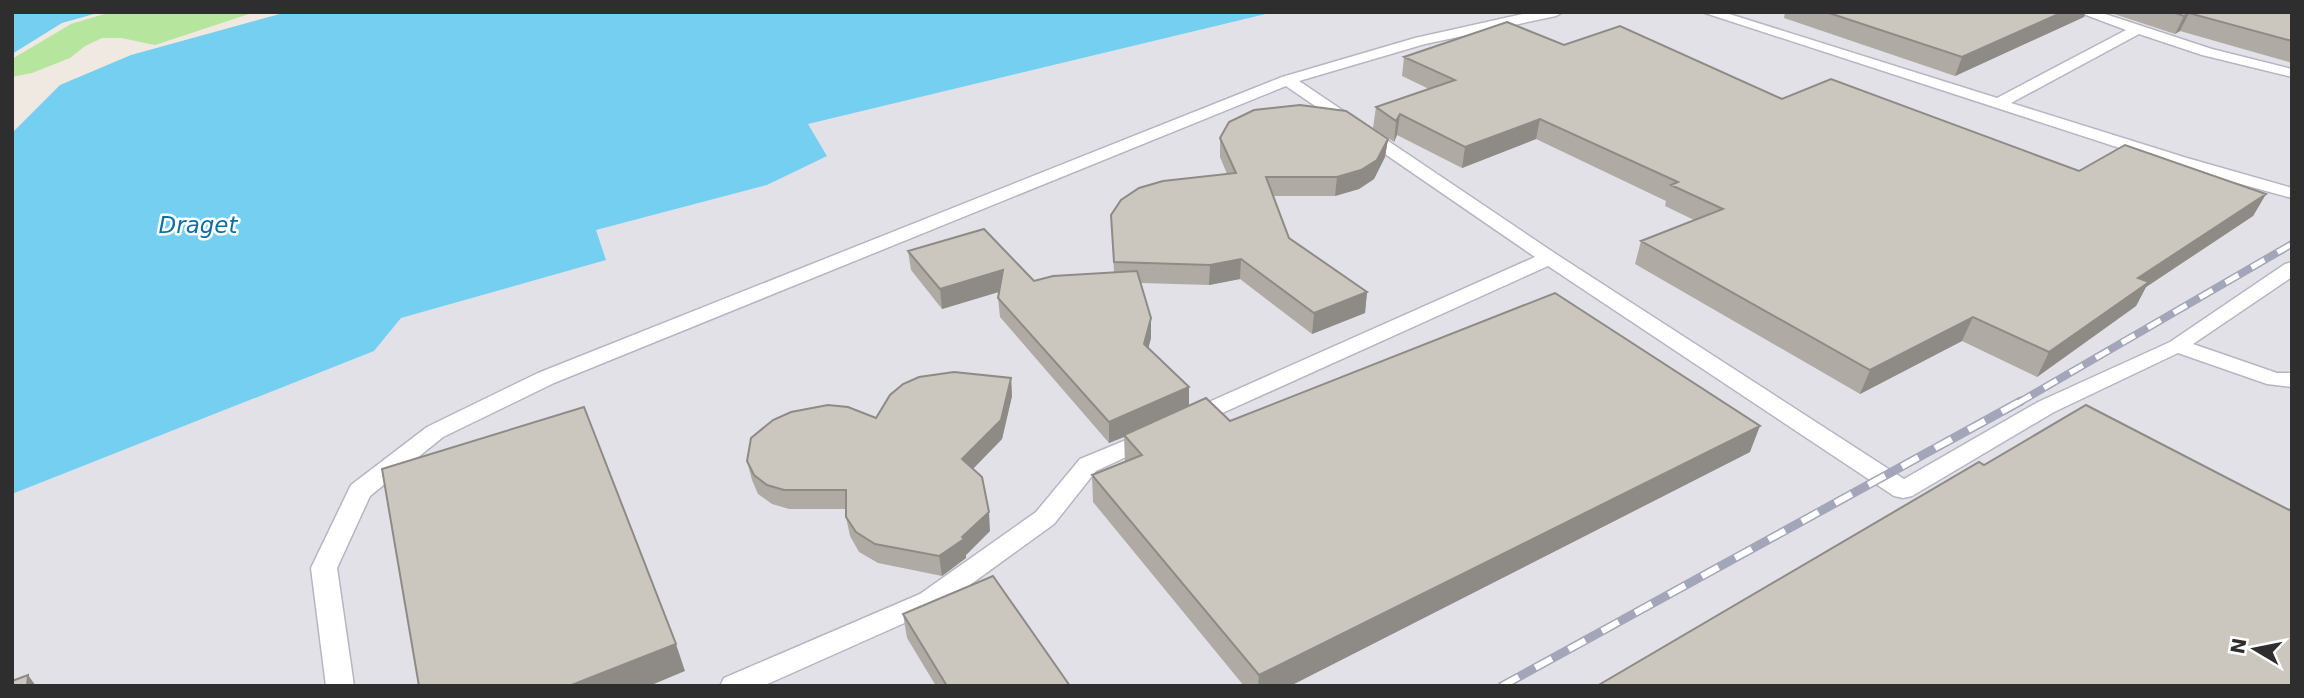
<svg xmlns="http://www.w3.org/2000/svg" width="2304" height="698" font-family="'DejaVu Sans',sans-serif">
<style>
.industrial{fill:#e3e1e8}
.green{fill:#b6e59e}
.water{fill:#75cff0}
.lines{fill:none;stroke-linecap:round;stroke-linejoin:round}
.service-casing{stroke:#b4b7c1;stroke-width:3}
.service{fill:#fff;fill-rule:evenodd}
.rail-far1-casing{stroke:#a3a6b8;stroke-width:8}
.rail-casing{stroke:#a3a6b8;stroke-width:9}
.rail-far1{stroke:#fff;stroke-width:5;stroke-dasharray:15;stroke-linecap:butt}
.rail{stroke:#fff;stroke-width:6;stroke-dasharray:19;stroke-linecap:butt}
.wall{fill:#afaba4}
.shaded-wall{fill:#8e8b86}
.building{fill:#cbc7bf;stroke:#8e8b86;stroke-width:2}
.labels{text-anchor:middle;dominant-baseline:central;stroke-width:5;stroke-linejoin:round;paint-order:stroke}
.water-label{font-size:23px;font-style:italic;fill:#0d6fa3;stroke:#fff}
</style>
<rect width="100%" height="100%" fill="#efe9e1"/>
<!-- industrial -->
<path class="industrial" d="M1274,12h1018v674h-2280v-192l362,-143 27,-33 204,-58 -9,-30 171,-45 60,-30 -20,-31z"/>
<!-- green -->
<path class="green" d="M111,12h144l-100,33 -34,-7h-19l-17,8 -15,12 -38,15 -20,4v-18l59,-35z"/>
<!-- water -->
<path class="water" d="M12,12h89l-39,11 -50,31z
M287,12h987l-466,112 19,32 -60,29 -171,45 10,30 -205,58 -27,33 -362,143v-361l48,-48 71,-30z"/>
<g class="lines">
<!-- service casing -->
<g class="service-casing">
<path id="service" d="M1532,12h31l-7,4 -131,28 -126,37 257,173 348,225 134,-77 132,-60 115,-78 7,-2v15l-99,67 84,29h15v14l-25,-3 -89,-31 -124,59 -142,84 -9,2 -9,-2 -346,-230 -350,158h-16l-3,-5 3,-5 353,-157 -249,-171 -732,297 -111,54 -73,59 -33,72 17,118h-28l-15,-118 40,-83 76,-58 111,-54 744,-296 133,-39z
M1702,12h21l274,86 129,-68 -48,-18h21l113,37 80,20v8l-90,-22 -63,-21 -128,69 176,55 105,30v10l-117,-32z
M1148,431l8,2 4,5 -4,5 -60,28 -42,53 -116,84 -175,78h-43l4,-8 196,-84 116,-82 44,-53z"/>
</g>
<!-- service -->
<use href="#service" class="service"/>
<!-- rail-far1 casing -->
<g class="rail-far1-casing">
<path id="rail-far1" d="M2018,403l274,-159"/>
</g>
<!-- rail casing -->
<g class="rail-casing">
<path id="rail" d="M1502,686l519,-285"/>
</g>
<!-- rail-far1 -->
<use href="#rail-far1" class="rail-far1"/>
<!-- rail -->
<use href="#rail" class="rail"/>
</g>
<!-- wall -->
<path class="wall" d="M1785,12h301l-2,5 -129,59 -171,-58z
M2108,12h184v51l-112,-32 -5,3z
M1564,45l515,126 187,23 -13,22 -107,71 -10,19 -99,71 -75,-36 -102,53 -225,-130 6,-23 53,-21 -29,-14 1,-5 -130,-62 -74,29 -65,-33 -3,7 -21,-14 3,-21 53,-18 -27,-13 2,-19z
M1220,138l168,1 -3,18 -11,22 -15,10 -24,7h-62l16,42 78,54 -2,21 -53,21 -72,-55 -31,6 -68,-2 10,35v20l-3,10 41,58 41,15 520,31 -460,234h-46l-151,-184 -1,-27 33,-13 -1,-25 -15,6 -109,-126 -2,-19 1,-6 -57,17 -31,-39 -3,-19 126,30 80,-9 -3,-57 116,-41 -7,-17z
M1011,378l1,18 -10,43 -29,30 17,62 -24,24v3l-24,18 -64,-13 -19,-11 -9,-16 -4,-19v-8h-57l-17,-5 -14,-10 -6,-14 -5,-19 129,-43z
M903,614l167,72h-134l-29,-48z"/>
<!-- shaded-wall -->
<path class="shaded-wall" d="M2063,12h23l-2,5 -129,59 7,-19z
M2189,13l-9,18 -5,3 9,-18z
M1400,114l-3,21 -3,7 2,-21z
M1540,119l-4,20 -74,29 3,-21z
M1388,139l-3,18 -11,22 -15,10 -24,7 2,-19z
M2266,194l-13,22 -107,71 -10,19 -99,71 12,-25 89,-74z
M1241,259l-1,20 -31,6 1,-20z
M1003,270l2,20 -63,19 -2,-20z
M1367,292l-2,21 -53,21 2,-21z
M1973,317l-11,24 -102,53 10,-24z
M1151,318v20l-7,27v-21z
M1011,378l1,18 -10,43 -38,39 -2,-19z
M1189,387v21l-65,27v2l-15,6v-21z
M1760,426l-10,26 -460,234h-32l1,-11z
M989,512l1,19 -24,24v3l-24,18 -3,-20 23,-19z
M676,644l9,27 -36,15h-80z
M28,675l8,11h-9z"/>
<!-- building -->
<path class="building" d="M1826,12h237l-101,45z
M2172,12h120v29l-103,-28 -5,3z
M1507,22l57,23 56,-19 162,73 49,-20 248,92 46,-26 141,49 -128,84 11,4 -100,70 -76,-35 -103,53 -229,-129 82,-32 -52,-24 7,-3 -138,-63 -75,28 -65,-33 -4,7 -20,-14 79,-27 -51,-23z
M1300,105l46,6 42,28 -11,21 -16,10 -24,7h-71l23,61 78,54 -53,21 -73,-54 -31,6 -96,-3 -3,-47 10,-15 18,-12 24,-7 73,-8 -16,-35 9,-16 25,-12z
M984,229l50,52 19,-5 84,-5 14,47 -7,26 45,43 -80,35 -111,-124 5,-28 -63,19 -32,-38z
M1555,293l205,133 -501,249 -167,-200 50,-20 -18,-20 82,-37 24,23z
M954,372l57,6 -10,42 -39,39 20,18 7,35 -27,25 2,2 -25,17 -64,-12 -19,-12 -10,-15v-27h-62l-17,-5 -13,-10 -7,-14 4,-23 22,-18 18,-8 37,-7 20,2 28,11 14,-23 13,-11 16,-7z
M2086,405l203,105 3,-2v178h-695l382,-224 5,3z
M584,407l92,237 -107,42h-150l-37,-217z
M993,576l77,110h-123l-44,-72z
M28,675l-1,11h-15v-5z"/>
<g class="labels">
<!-- water labels -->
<g class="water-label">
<text x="198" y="225">Draget</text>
</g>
</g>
<!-- border -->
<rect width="2304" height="698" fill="none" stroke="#2e2e2e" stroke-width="28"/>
<!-- north arrow -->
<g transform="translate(2255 649) rotate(280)" stroke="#ffffff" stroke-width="5" paint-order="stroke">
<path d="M0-5L12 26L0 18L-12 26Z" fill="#2e2e2e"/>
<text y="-10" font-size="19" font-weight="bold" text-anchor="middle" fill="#2e2e2e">N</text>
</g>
</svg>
